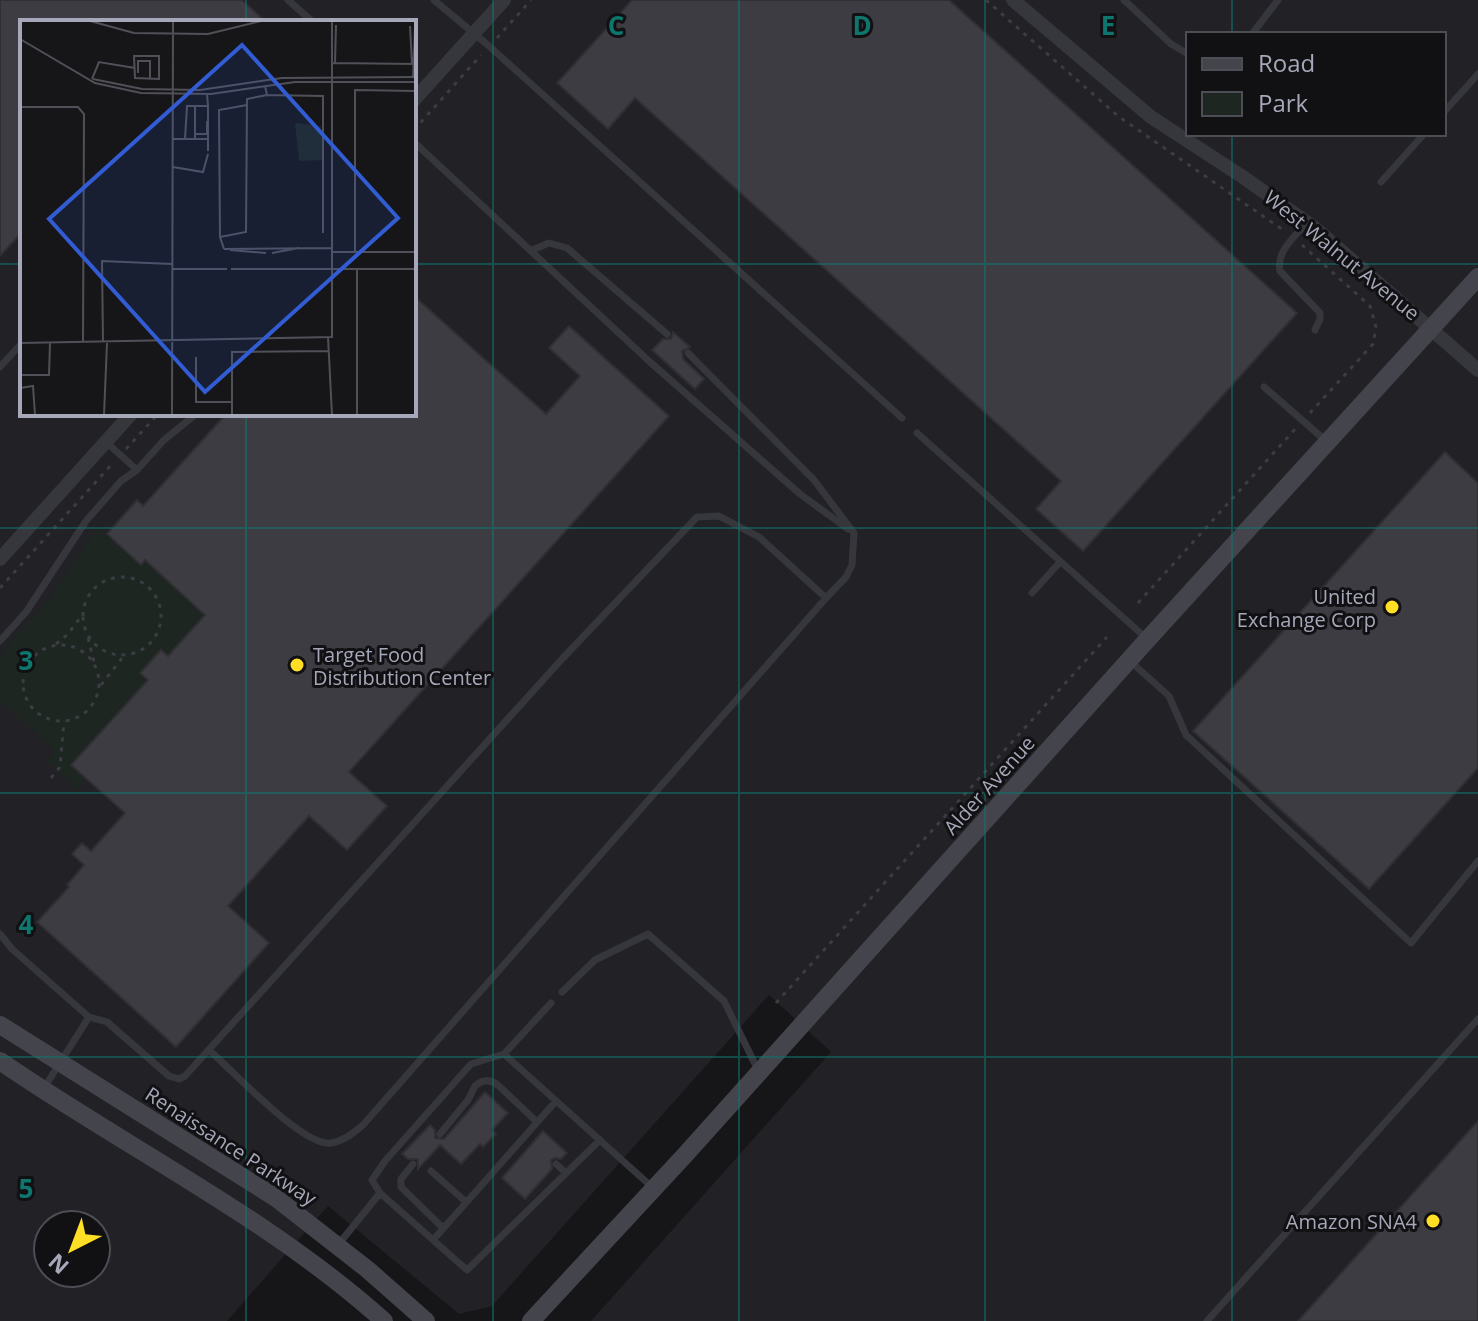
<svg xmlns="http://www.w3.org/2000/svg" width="1478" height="1321" font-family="'Open Sans',sans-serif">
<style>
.built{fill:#222125;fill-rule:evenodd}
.green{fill:#1d2620}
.building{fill:#3d3c43;stroke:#302f34;stroke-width:2}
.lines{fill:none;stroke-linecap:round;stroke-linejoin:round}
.path{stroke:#3c3d44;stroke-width:3;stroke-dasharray:4 6;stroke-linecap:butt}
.lane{stroke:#36363d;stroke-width:7}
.street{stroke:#36363d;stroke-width:14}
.secondary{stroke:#44444d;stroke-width:18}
.grid{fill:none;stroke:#0f766e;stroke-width:2;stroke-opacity:0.55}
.poi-dot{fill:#ffde26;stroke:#111013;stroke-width:3}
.labels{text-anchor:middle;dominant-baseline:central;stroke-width:6;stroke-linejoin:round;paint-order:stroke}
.street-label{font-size:20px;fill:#a6a8b9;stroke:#111013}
.poi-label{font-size:20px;fill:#a6a8b9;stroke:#111013;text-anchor:end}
.inset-road{fill:none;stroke:#505058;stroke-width:2}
.view{fill:#325cd3;fill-opacity:0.15;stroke:#325cd3;stroke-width:4}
.inset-edge{fill:none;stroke:#a6a8b9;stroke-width:4}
.grid-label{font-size:26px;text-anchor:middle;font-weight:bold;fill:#0f766e;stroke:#111013;stroke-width:6;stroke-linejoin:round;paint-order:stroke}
</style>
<rect width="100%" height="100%" fill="#161518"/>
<!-- built -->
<path class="built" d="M0,0h1478v1321h-887l240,-269 -62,-57 -277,311 -33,8 -131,-108 -101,115h-227zM22,22h392v392h-392zM1188,34h256v100h-256zM48,1225h48v48h-48z"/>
<!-- green -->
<path class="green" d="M97,528l43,37 5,-5 60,55 -37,41 -27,17 6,7 -76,84 16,15 -9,10 -31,-28 8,-10 -55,-51v-45l48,-55z"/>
<!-- building -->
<path class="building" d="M0,0h242l24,22h-244v210l-22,24z
M632,0h317l348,313 -214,238 -47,-42 25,-28 -426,-383 -27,31 -51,-46z
M414,296l132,118 34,-38 -31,-28 20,-22 100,90 -320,356 38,34 -40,44 -38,-34 -81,90 41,37 -93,104 -139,-125 32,-35 -2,-2 17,-20 -12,-11 10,-11 9,8 34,-38 -54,-48 77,-85 -8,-7 21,-23 7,6 37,-41 -60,-55 -4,5 -34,-31 30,-34 6,6 83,-92h188z
M673,332l17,15 -8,4 1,8 21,20 -9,10 -43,-39 11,-11h8z
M1445,452l33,31v285l-109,121 -176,-158z
M485,1092l23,21 -16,17 4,4 -13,13 -3,-3 -19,20 -21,-19 -22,24v-10h-10l-6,-5 28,-29 5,5v8l9,1z
M1478,1121v200h-180z
M543,1131l24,22 -6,6 -6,-1 -4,2 1,9 -27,30 -23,-21z"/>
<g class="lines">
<!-- path -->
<path class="path" d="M986,0l132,116 168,116
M497,38l34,-38
M414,130l67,-75
M1302,245l68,61 6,21 -3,17 -63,69
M126,449l32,-35
M83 616a39 39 0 1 1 78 0a39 39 0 1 1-78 0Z
M0,588l113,-125
M1138,603l159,-176
M88,638l6,24
M56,644l12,-10 15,-20
M23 683a38 38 0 1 1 76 0a38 38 0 1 1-76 0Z
M101,685l22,-28
M51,778l9,-11 4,-46
M776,1003l331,-366"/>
<!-- lane -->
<path class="lane" d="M288,0l25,22
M434,0l55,46 413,372
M1124,0l47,44 17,10
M1252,34l26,-34
M1444,112l34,-38
M414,142l236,220 150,132 48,35
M1381,182l43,-48
M1307,222c-12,15 -31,29 -27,49l40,42v6l-5,11
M532,250l17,-7 18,5 100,86
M0,367l22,-24
M1264,387l62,54
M917,433l229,205
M106,442l31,28
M1032,593l28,-31
M0,641l26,-29 60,-91 35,-40 16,-11 27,-30 32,-26
M1131,662l38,34 17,39 225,208 67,-82
M0,934l12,15 77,68 -45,71
M562,992l33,-32 53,-26 76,67 35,71
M89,1017l18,5 62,54 10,3 6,-3 377,-417 135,-142 22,-1 40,21 67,61 20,-21 6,-12 2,-32 -40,-53 -126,-127
M209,1050c23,20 94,97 122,93 13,-2 22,-10 32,-18l463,-527
M504,1054l148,133
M440,1134l28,-34 7,-14c8,-7 16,-7 24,0l38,36
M413,1164l-12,15v8l42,41
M556,1164l10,9
M431,1171l35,31
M380,1193l-8,-13 13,-19 86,-97 33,-10 47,-51
M433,1240l123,-139
M338,1245l42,-52 87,77 133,-130
M1207,1321l271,-302"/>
<!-- street -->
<path class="street" d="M1013,0l138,117 92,60 73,52 162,141
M414,100l90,-100
M0,559l131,-145"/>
<!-- secondary -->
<path class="secondary" d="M0,1025l276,173 91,71 59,52
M0,1061c128,88 268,156 384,260
M531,1321l154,-166 463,-516 330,-362"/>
</g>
<!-- grid -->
<path class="grid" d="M246,0v22M493,0v1321M739,0v1321M985,0v1321M1232,0v34M1232,134v1187M0,264h22M414,264h1064M246,414v907M0,528h1478M0,793h1478M0,1057h1478"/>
<!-- markers -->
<g class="poi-dot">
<circle cx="1392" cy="607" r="8"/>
<circle cx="297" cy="665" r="8"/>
<circle cx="1433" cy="1221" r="8"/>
</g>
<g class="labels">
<!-- street labels -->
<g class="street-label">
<text transform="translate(1342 255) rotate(39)">West Walnut Avenue</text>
<text transform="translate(989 785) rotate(-48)">Alder Avenue</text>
<text transform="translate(231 1146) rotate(33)">Renaissance Parkway</text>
</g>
<!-- poi labels -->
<g class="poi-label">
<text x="1376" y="596">United<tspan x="1376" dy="23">Exchange Corp</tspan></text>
<text x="313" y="654" text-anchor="start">Target Food<tspan x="313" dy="23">Distribution Center</tspan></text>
<text x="1417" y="1221">Amazon SNA4</text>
</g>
</g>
<!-- overview -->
<g transform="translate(20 20)">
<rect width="396" height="396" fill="#161518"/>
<path d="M275,103l26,3 2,34 -24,1z" fill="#1d2620"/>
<path class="inset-road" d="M70,1l44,12 74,1 53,-13M390,6l2,37M0,19l75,44 46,10 70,1 84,-12h121M114,36h25v23l-24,-1zM312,43l84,1M315,44l1,-39M118,53v-12h12v18M393,57l2,-50M72,59l7,-17 36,6M73,59l49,10 58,1 82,-12 134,-1M245,66l2,9 56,1v137M175,86v33M0,87h58l6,7 -1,229M175,114h12v-13M152,119h36M165,119l2,-33h21l-1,-12M188,131v-45M153,147l30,5 5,-18M200,216l-1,-126 28,-5M204,229l-4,-12 26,-5 1,-133 20,-4M204,229l108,-1M210,230l36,3M312,232h84M335,232v-162l61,1M252,233l27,-5M152,249h55M211,249h185M308,317l4,78M0,323l312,-6v-316h84M83,323l-1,-82 70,3M176,337v45h36M0,355h29l1,-32M0,368l13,-2 2,29M84,395l3,-72M152,395l1,-394M212,395v-63l96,-1M337,395v-145"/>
<path class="view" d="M222,25l156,173 -193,174 -156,-173z"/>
<rect width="396" height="396" class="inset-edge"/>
</g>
<g class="grid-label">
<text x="616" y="35">C</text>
<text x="862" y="35">D</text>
<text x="1108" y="35">E</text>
<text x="26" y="670">3</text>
<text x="26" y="934">4</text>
<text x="26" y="1198">5</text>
</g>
<!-- legend -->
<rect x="1186" y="32" width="260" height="104" fill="#111013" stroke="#4d4d55" stroke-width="2"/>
<rect x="1202" y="58" width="40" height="12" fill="#44444d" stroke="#4d4d55" stroke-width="2"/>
<text x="1258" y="72" font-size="24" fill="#a6a8b9">Road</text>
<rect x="1202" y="92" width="40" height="24" fill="#1d2620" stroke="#4d4d55" stroke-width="2"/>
<text x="1258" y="112" font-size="24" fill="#a6a8b9">Park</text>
<!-- north arrow -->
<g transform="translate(72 1249) rotate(222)"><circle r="38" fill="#111013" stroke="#4d4d55" stroke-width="2"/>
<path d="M0-6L14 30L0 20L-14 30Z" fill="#ffde26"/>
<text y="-12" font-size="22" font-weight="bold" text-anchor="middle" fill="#a6a8b9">N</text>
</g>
</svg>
